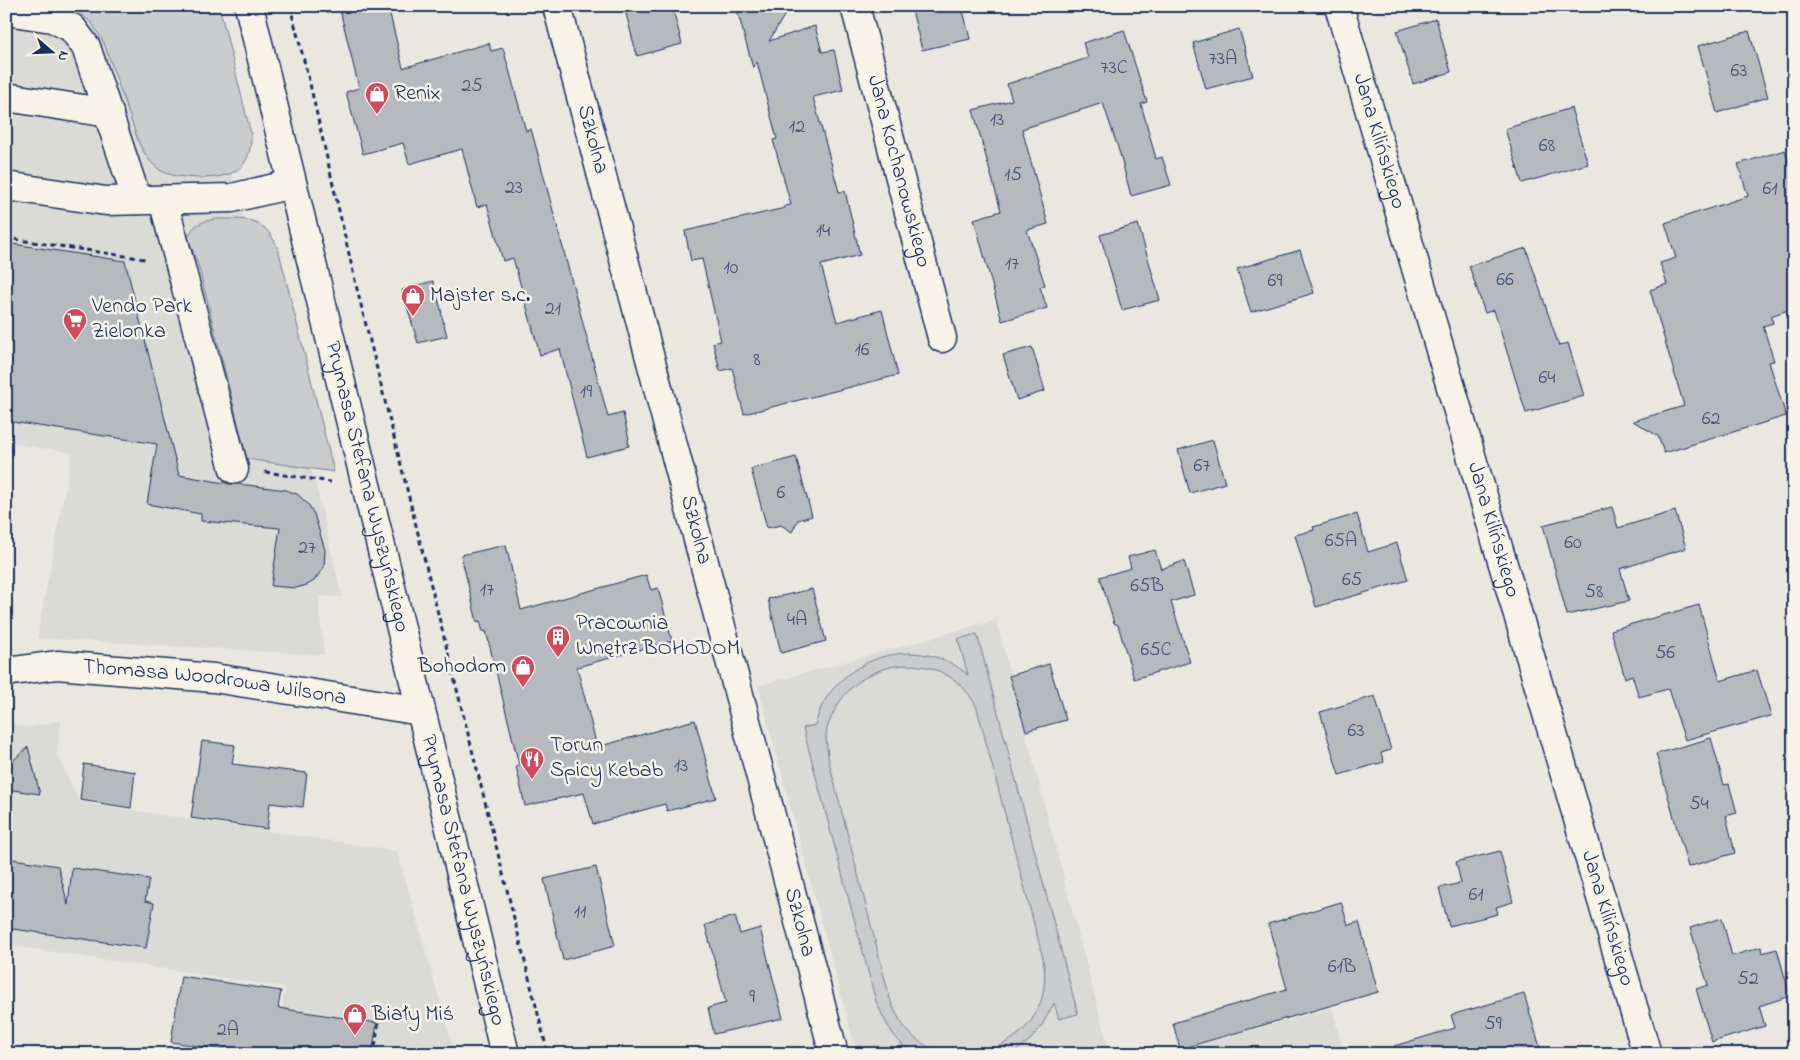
<svg xmlns="http://www.w3.org/2000/svg" width="1800" height="1060" font-family="'Indie Flower',sans-serif">
<style>
.built{fill:#dadad6}
.green{fill:#cbcccd;stroke:#737e96}
.building{fill:#b6babf;stroke:#1b2f5e}
.lines{fill:none;stroke-linecap:round;stroke-linejoin:round}
.minor-casing{stroke:#1b2f5e;stroke-width:31}
.major-casing{stroke:#1b2f5e;stroke-width:31}
.path{stroke:#1b2f5e;stroke-width:3;stroke-dasharray:5 4;stroke-linecap:butt}
.minor{stroke:#f7f3e8;stroke-width:28}
.major{stroke:#f7f3e8;stroke-width:28}
.labels{text-anchor:middle;dominant-baseline:central;stroke-width:5;stroke-linejoin:round;paint-order:stroke}
.number-label{font-size:20px;fill:#425276}
.poi-label{font-size:22px;fill:#1b2f5e;stroke:#f7f3e8;text-anchor:start}
.street-label{font-size:22px;fill:#1b2f5e;stroke:#f7f3e8}
</style>
<rect width="100%" height="100%" fill="#eae7e0"/>
<filter id="ink" filterUnits="userSpaceOnUse"><feTurbulence type="fractalNoise" baseFrequency=".02" numOctaves="2"/><feDisplacementMap in="SourceGraphic" scale="10" xChannelSelector="R" yChannelSelector="G"/><feConvolveMatrix kernelMatrix="1 2 1 2 8 2 1 2 1" color-interpolation-filters="sRGB"/></filter>
<g filter="url(#ink)">
<!-- built -->
<path class="built" d="M6,6h181l131,488 24,103 -24,-1 6,59 -287,-17 35,-185 86,14 -152,-25z
M996,620l114,434h-253l-99,-368z
M61,720l-4,34 22,48 318,49 58,203h-180l10,-67 -279,-42v-221l26,3z
M1332,1008l12,46h-178z"/>
<!-- green -->
<path class="green" d="M84,6h135l32,128c1,37 -20,44 -53,44 -14,-1 -29,-1 -41,-10 -8,-7 -13,-15 -18,-25l-35,-100 -12,-20 -17,-14z
M215,219c32,1 47,-5 63,29l56,224 -87,-13 -48,-191 -11,-30c5,-14 13,-16 27,-19z
M977,634l101,380 -19,5 -5,-16 -13,24 -11,13 -18,14h-36c48,-11 76,-45 67,-96l-66,-250c-29,-60 -113,-55 -142,2 -4,7 -8,16 -9,25 0,9 2,18 3,27l61,237c12,32 27,48 61,55 -10,0 -21,1 -31,0 -22,-3 -37,-36 -44,-53l-73,-273 12,-3c4,-14 9,-26 19,-37 33,-39 94,-48 134,-13l-10,-36z"/>
<!-- building -->
<path class="building" d="M339,6h49l15,62 86,-25 2,8 12,-3 23,83 5,-2 5,18 72,270 15,-4 6,26 -1,1 1,6 -42,11 -27,-108 -20,6 -27,-97 -10,3 -16,-57 -10,3 -15,-58 -53,15 -6,-21 -40,11 -17,-62 13,-4z
M624,6h48l10,38 -45,12z
M736,6h54l-21,35 46,-15 7,26 12,-2 9,40 -30,7 26,95 6,-1 15,64 -39,10 16,57 45,-12 16,65 -154,39 -12,-46 -12,3 -7,-28 8,-2 -19,-82 -11,2 -6,-30 100,-23v-2l6,-1 -18,-65 4,-1 -20,-77 -4,6z
M911,6h51l8,33 -48,11z
M1436,19l15,53 -38,12 -16,-53z
M1239,29l14,47 -47,13 -13,-46z
M1124,30l23,72 -6,2 15,55 6,-2 9,28 -40,11 -11,-42 -17,-51 -81,26 26,95 -21,6 18,55 -5,2 7,21 -45,13 -28,-102 27,-8 -28,-101 39,-10 -5,-16 81,-26 -5,-15z
M1749,31l19,66 -51,16 -19,-67z
M1571,108l17,56 -66,19 -17,-54z
M1785,150l9,30v128l-23,8 2,7 -10,3 11,35 -5,1 17,54 -122,37 -6,-17 -25,-15 51,-15 -34,-116 17,-6 -7,-21 16,-5 -11,-35 83,-27 -10,-32z
M1138,224l22,76 -38,10 -22,-75z
M6,243l119,18 54,214 51,9h9l47,6 11,4 11,10 6,10 11,36 -1,17 -10,14 -7,4 -11,3 -25,-2 9,-58 -79,-7v-7l-54,-10 10,-60 -151,-23z
M1526,248l33,98 9,-3 16,53 -58,17 -32,-103 -9,3 -16,-47z
M1300,250l14,43 -63,19 -14,-43z
M433,281l9,32h-1l6,23 -29,7 -16,-53z
M1032,347l13,44 -28,9 -14,-45z
M1213,440l12,43 -35,10 -12,-43z
M796,457l16,59 -14,4 -6,12 -11,-7 -14,3 -16,-59z
M1612,507l6,21 57,-17 11,37 -66,21 9,32 -62,14 -24,-90z
M1357,514l11,38 29,-9 11,37 -92,27 -21,-72 19,-5 -1,-3z
M506,545l15,65 125,-35 5,15 7,-2 14,53 -95,26 20,80 98,-27 21,78 -49,13 -2,-7 -72,20 -9,-31 -59,13 -9,-40 3,-1 -33,-134 -3,1 -3,-11 -3,1 -16,-67z
M1155,550l6,19 23,-8 10,34 -23,7 19,60 -56,17 -16,-54 -4,-2 -14,-46 31,-9 -3,-11z
M812,589l14,52 -45,12 -13,-54z
M1699,605l21,76 37,-11 14,46 -86,24 -17,-51 -29,8 -7,-22 -7,3 -14,-48z
M1049,664l17,56 -40,11 -17,-55z
M1375,696l16,54 -10,3 3,9 -45,13 -19,-63z
M1711,738l13,47 5,-1 8,29 -11,3 9,37 -47,14 -32,-113z
M202,741l33,4 -3,19 75,9 -4,34 -33,-4 -3,26 -76,-11z
M28,747l12,47 -34,-5v-22z
M84,764l51,8 -4,36 -51,-8z
M1500,851l13,51 -17,5 2,7 -49,12 -10,-38 22,-5 -5,-21z
M6,858l52,8 10,39 4,-37 77,11 -4,22 9,2 -8,45 -140,-20z
M596,867l19,79 -52,14 -19,-81z
M1341,902l7,23 11,-3 19,70 -198,57 -7,-26 114,-34 -19,-65z
M735,916l5,18 20,-6 23,90 -69,16 -6,-26 18,-5 -21,-78z
M1722,918l10,38 29,-9 1,6 15,-4 13,47 -31,10 6,20 -53,16 -16,-53 12,-4 -18,-57z
M181,976l100,15 -3,17 99,15 -5,31h-120l-81,-12z
M1524,994l18,60h-147l-1,-8 61,-18 -4,-13z"/>
<g class="lines">
<!-- minor casing -->
<g class="minor-casing">
<g id="minor">
<path id="s1" d="M557,6l277,1048"/>
<path id="s2" d="M855,6l87,332"/>
<path id="s3" d="M1339,6l308,1048"/>
<path d="M6,11l46,7 20,10 14,19 51,153"/>
<path d="M6,97l103,16"/>
<path d="M6,186l100,15 126,-3 60,-14"/>
<path d="M163,200l71,269"/>
<path id="s4" d="M6,672l51,-7 157,13 207,33"/>
</g>
</g>
<!-- major casing -->
<g class="major-casing">
<g id="major">
<path id="s5" d="M249,6l256,1048"/>
</g>
</g>
<!-- path -->
<path class="path" d="M290,6l20,78 47,205 191,765
M6,238l139,21
M265,472l66,10
M379,1054l-4,-6 5,-36"/>
<!-- minor -->
<use href="#minor" class="minor"/>
<!-- major -->
<use href="#major" class="major"/>
</g>
</g>
<!-- icons -->
<defs>
<g id="shop-pin" transform="scale(1.25)"><path d="M0 17L-7.5 6A9.5 9.5 0 1 1 7.5 6Z" fill="#d1495b" stroke="#f7f3e8"/><path d="M-5-2.5h2.3a2.7 3.5 0 0 1 5.4 0H5L5.5 6h-11ZM-1.5-2.5h3a1.5 2.3 0 0 0-3 0Z" fill="#fff"/></g>
<g id="supermarket-pin" transform="scale(1.25)"><path d="M0 17L-7.5 6A9.5 9.5 0 1 1 7.5 6Z" fill="#d1495b" stroke="#f7f3e8"/><path d="M-6-5.5h2.5l.6 2H6L4.5 2H-2.5L-4.4-4H-6ZM-1.5 3.2a1.3 1.3 0 1 0 .1 0ZM3 3.2a1.3 1.3 0 1 0 .1 0Z" fill="#fff"/></g>
<g id="building-pin" transform="scale(1.25)"><path d="M0 17L-7.5 6A9.5 9.5 0 1 1 7.5 6Z" fill="#d1495b" stroke="#f7f3e8"/><path d="M-4-6H4V6H1V3H-1V6H-4ZM-2.5-4.3h1.7v1.8h-1.7ZM.8-4.3h1.7v1.8H.8ZM-2.5-1h1.7V.8h-1.7ZM.8-1h1.7V.8H.8Z" fill="#fff"/></g>
<g id="restaurant-pin" transform="scale(1.25)"><path d="M0 17L-7.5 6A9.5 9.5 0 1 1 7.5 6Z" fill="#d1495b" stroke="#f7f3e8"/><path d="M-5-6h1v4h1v-4h1v4h1v-4h1v5L-1.5 .5V6h-2V.5L-5-1ZM5-6V6H3V1.5H1.5Q1.5-4 5-6Z" fill="#fff"/></g>
</defs>
<g fill-rule="evenodd">
<use href="#shop-pin" x="377" y="94"/>
<use href="#shop-pin" x="413" y="296"/>
<use href="#supermarket-pin" x="75" y="320"/>
<use href="#building-pin" x="558" y="637"/>
<use href="#shop-pin" x="523" y="667"/>
<use href="#restaurant-pin" x="532" y="759"/>
<use href="#shop-pin" x="355" y="1015"/>
</g>
<g class="labels">
<!-- number labels -->
<g class="number-label">
<text x="1223" y="59">73A</text>
<text x="1114" y="68">73C</text>
<text x="1739" y="71">63</text>
<text x="472" y="86">25</text>
<text x="997" y="120">13</text>
<text x="797" y="127">12</text>
<text x="1547" y="146">68</text>
<text x="1013" y="175">15</text>
<text x="514" y="188">23</text>
<text x="1770" y="189">61</text>
<text x="823" y="231">14</text>
<text x="1012" y="264">17</text>
<text x="731" y="268">10</text>
<text x="1505" y="280">66</text>
<text x="1275" y="281">69</text>
<text x="553" y="309">21</text>
<text x="862" y="350">16</text>
<text x="757" y="360">8</text>
<text x="1547" y="378">64</text>
<text x="586" y="392">19</text>
<text x="1711" y="419">62</text>
<text x="1202" y="466">67</text>
<text x="781" y="493">6</text>
<text x="1341" y="541">65A</text>
<text x="1573" y="543">60</text>
<text x="307" y="548">27</text>
<text x="1352" y="580">65</text>
<text x="1147" y="586">65B</text>
<text x="487" y="590">17</text>
<text x="1594" y="592">58</text>
<text x="797" y="620">4A</text>
<text x="1156" y="650">65C</text>
<text x="1665" y="653">56</text>
<text x="1356" y="731">63</text>
<text x="681" y="766">13</text>
<text x="1699" y="804">54</text>
<text x="1476" y="895">61</text>
<text x="580" y="912">11</text>
<text x="1342" y="967">61B</text>
<text x="1748" y="979">52</text>
<text x="752" y="997">9</text>
<text x="1493" y="1024">59</text>
<text x="228" y="1030">2A</text>
</g>
<!-- poi labels -->
<g class="poi-label">
<text x="394" y="94">Renix</text>
<text x="430" y="296">Majster s.c.</text>
<text x="92" y="307">Vendo Park<tspan x="92" dy="25">Zielonka</tspan></text>
<text x="576" y="624">Pracownia<tspan x="576" dy="25">Wnętrz BOHODOM</tspan></text>
<text x="506" y="667" text-anchor="end">Bohodom</text>
<text x="550" y="746">Torun<tspan x="550" dy="25">Spicy Kebab</tspan></text>
<text x="372" y="1015">Biały Miś</text>
</g>
<!-- street labels -->
<g class="street-label">
<text stroke="none"><textPath href="#s1" startOffset="138">Szkolna</textPath></text>
<text stroke="none"><textPath href="#s3" startOffset="141">Jana Kilińskiego</textPath></text>
<text stroke="none"><textPath href="#s2" startOffset="171">Jana Kochanowskiego</textPath></text>
<text stroke="none"><textPath href="#s5" startOffset="495">Prymasa Stefana Wyszyńskiego</textPath></text>
<text stroke="none"><textPath href="#s1" startOffset="542">Szkolna</textPath></text>
<text stroke="none"><textPath href="#s3" startOffset="546">Jana Kilińskiego</textPath></text>
<text stroke="none"><textPath href="#s4" startOffset="210">Thomasa Woodrowa Wilsona</textPath></text>
<text stroke="none"><textPath href="#s5" startOffset="900">Prymasa Stefana Wyszyńskiego</textPath></text>
<text stroke="none"><textPath href="#s3" startOffset="951">Jana Kilińskiego</textPath></text>
<text stroke="none"><textPath href="#s1" startOffset="948">Szkolna</textPath></text>
</g>
</g>
<!-- margin -->
<rect width="1800" height="1060" fill="none" stroke="#f7f3e8" stroke-width="25"/>
<rect x="12" y="12" width="1775" height="1035" fill="none" stroke="#1b2f5e" stroke-width="2" filter="url(#ink)"/>
<!-- north arrow -->
<g transform="translate(52 52) rotate(109)" stroke="#f7f3e8" stroke-width="4" paint-order="stroke">
<path d="M0-4L9 19L0 12L-9 19Z" fill="#1b2f5e"/>
<text y="-8" font-size="14" font-weight="bold" text-anchor="middle" fill="#1b2f5e">N</text>
</g>
</svg>
